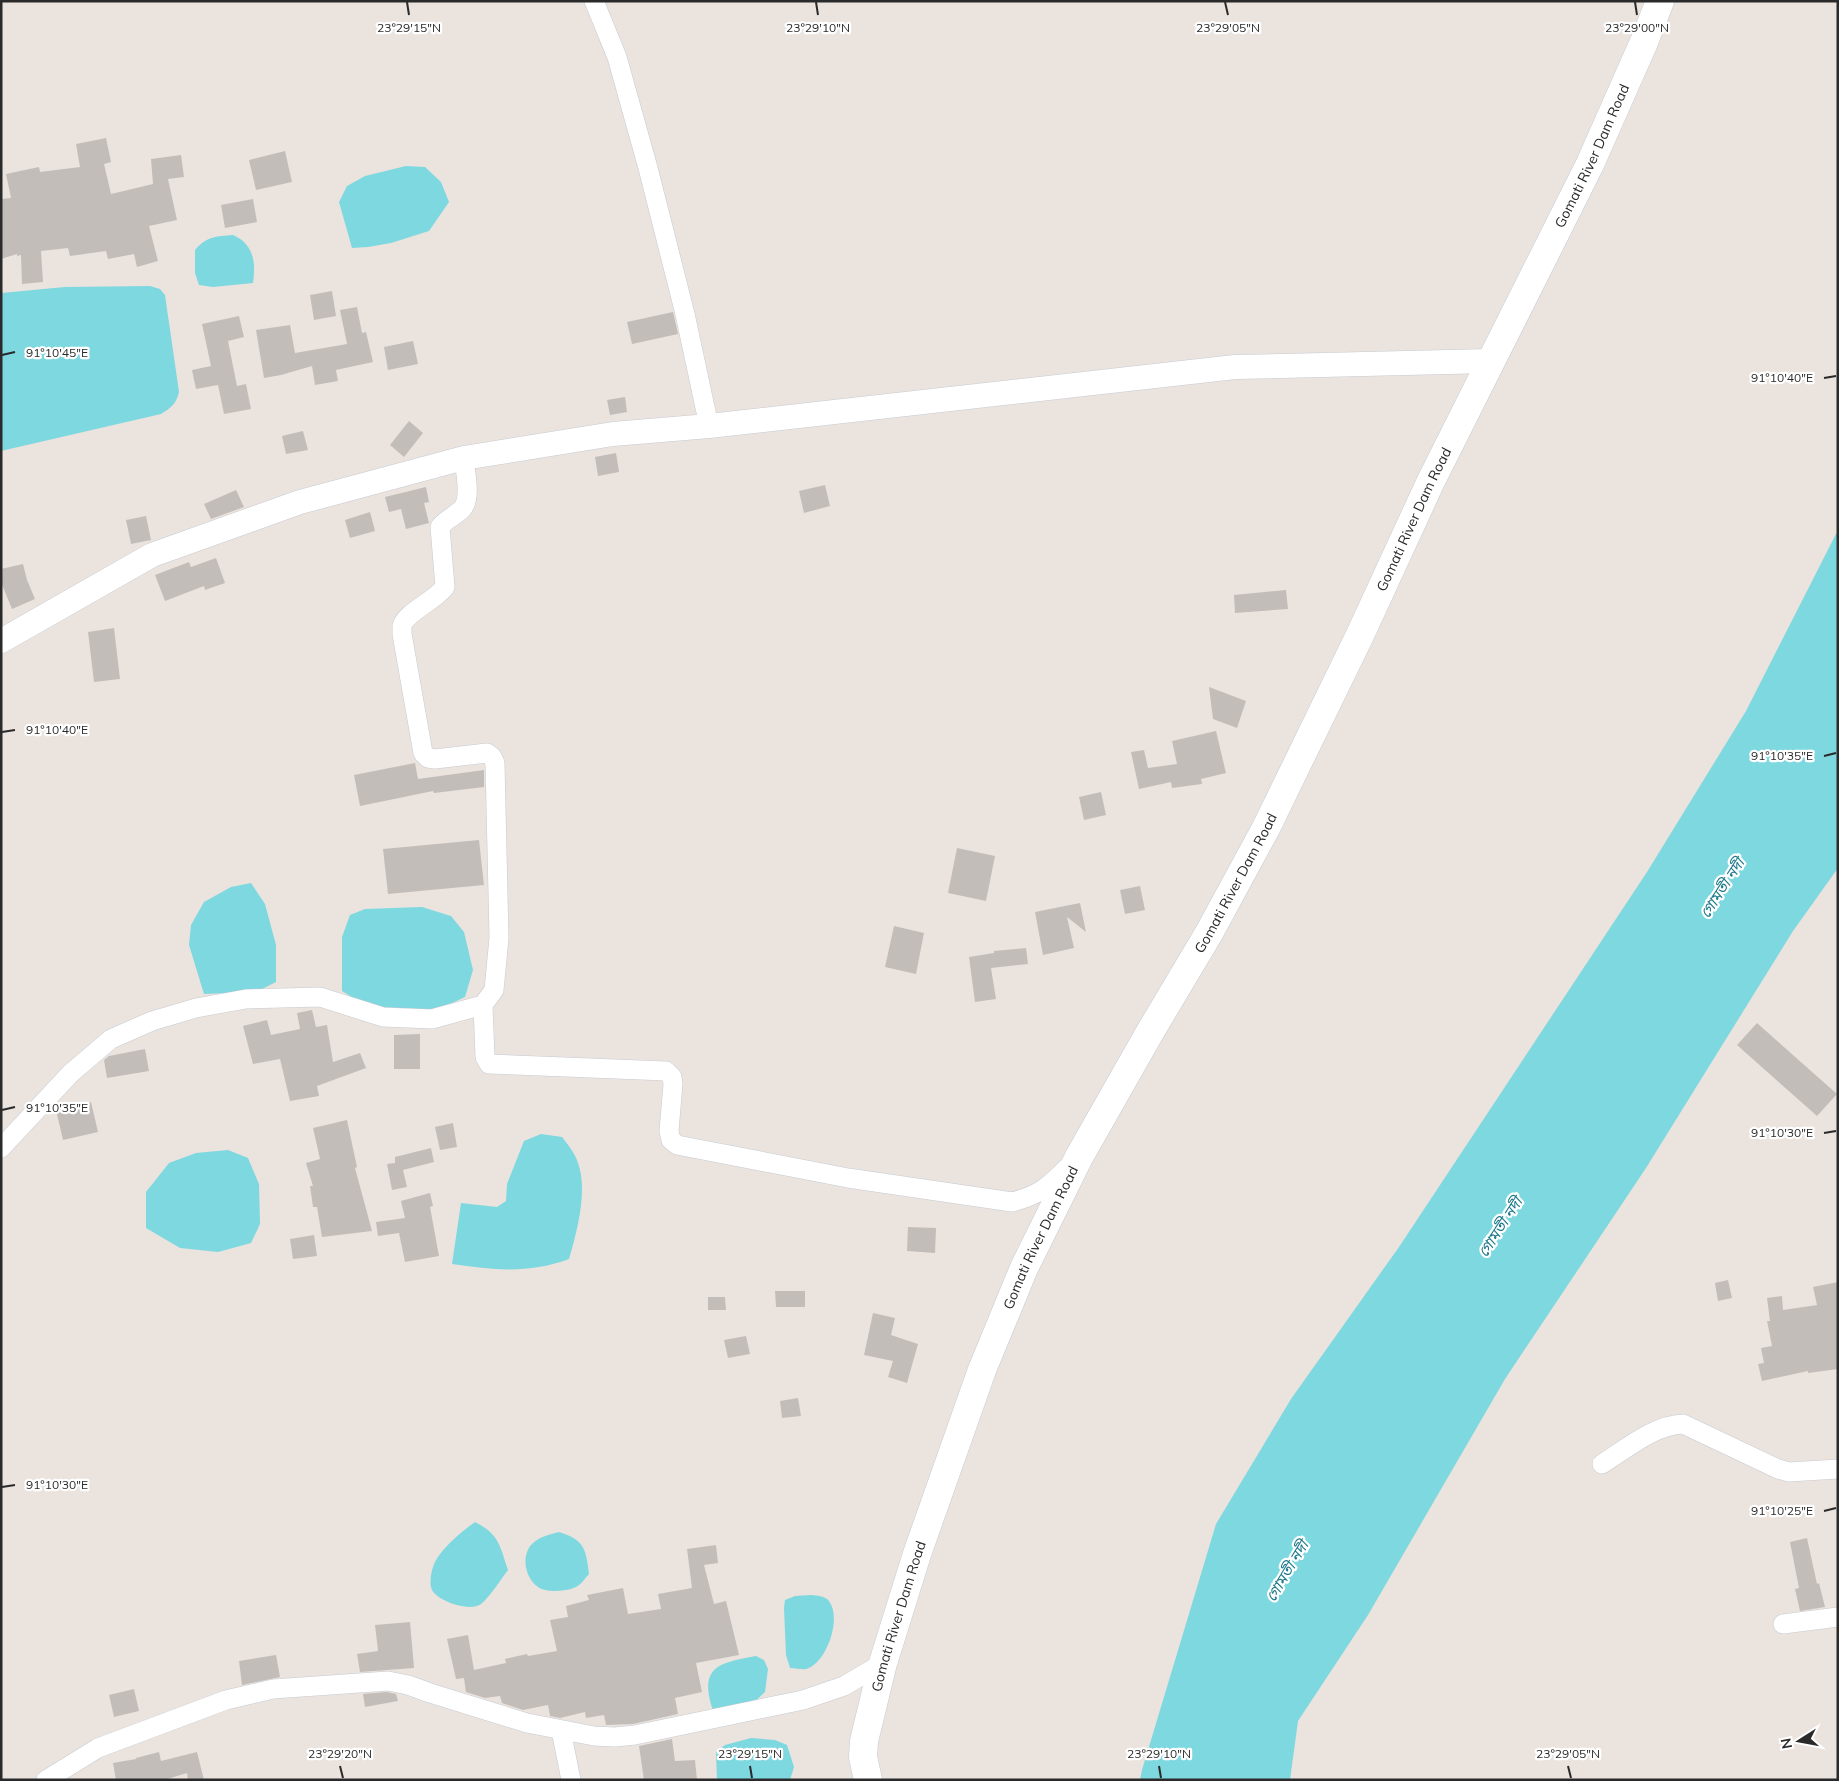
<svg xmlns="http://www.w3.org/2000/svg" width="1839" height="1781" font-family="Mulish,'Noto Sans Bengali',sans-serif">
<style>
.water{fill:#7ed8e0}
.building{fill:#c3bdba}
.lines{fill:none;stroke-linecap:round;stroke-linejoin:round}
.minor-casing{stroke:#c6cbd2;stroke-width:20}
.tertiary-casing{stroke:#c6cbd2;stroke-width:25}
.secondary-casing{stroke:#c6cbd2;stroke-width:29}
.minor{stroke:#fff;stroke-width:19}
.tertiary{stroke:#fff;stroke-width:24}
.secondary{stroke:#fff;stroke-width:28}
.ticks{fill:none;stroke:#2a2a2a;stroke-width:2}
.labels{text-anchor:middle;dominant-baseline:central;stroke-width:4.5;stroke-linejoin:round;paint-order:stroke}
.street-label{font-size:14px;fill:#2a2a2a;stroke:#fff}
.water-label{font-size:15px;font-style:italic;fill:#1e7a8b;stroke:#fff}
.ticks-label{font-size:12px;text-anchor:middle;fill:#2a2a2a;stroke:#fff;stroke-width:4.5;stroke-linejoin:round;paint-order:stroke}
</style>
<rect width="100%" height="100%" fill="#ebe3de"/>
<!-- water -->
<path class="water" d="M406,166l19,1 16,15 8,20 -20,29 -38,12 -23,4 -16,1 -13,-46 8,-16 18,-10z
M233,235c21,9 23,28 20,48l-40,4 -14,-2 -4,-12v-23c11,-13 21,-14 38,-15z
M150,286l10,3 5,6 14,97c-3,12 -8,16 -18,22l-160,37v-158l64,-6z
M1838,530v338l-45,63 -147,237 -141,211 -137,236 -70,106 -8,59h-150l2,-10 74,-246 75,-125 108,-152 248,-375 99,-161z
M251,883l14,21 11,41v37l-20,10 -52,2 -15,-49 2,-20 13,-23 27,-15z
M422,907l29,9 13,16 9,38 -8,27 -28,13h-64l-31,-19v-54l8,-22 15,-6z
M541,1134l21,3c6,8 13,16 16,26 10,27 -1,69 -9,96 -40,15 -76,11 -117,5l9,-61 36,4 9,-6 1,-17 17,-43z
M228,1150l20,8 11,26 1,40 -9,19 -33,9 -38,-4 -34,-20v-36l23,-29 27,-10z
M475,1522c24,12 25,24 33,48 -6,8 -19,28 -27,34 -11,8 -42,-2 -49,-14 -3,-6 -1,-17 1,-23 5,-16 28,-35 42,-45z
M559,1532c25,8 27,16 30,42 -3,3 -6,8 -10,11 -8,7 -33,8 -41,2 -15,-11 -18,-37 -1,-47 6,-4 15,-6 22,-8z
M811,1595c6,1 13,0 18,6 13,17 -2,62 -23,68 -4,1 -11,-1 -16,-1l-4,-13 -2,-47 1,-8 10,-4z
M756,1656l8,4 4,9 -3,23 -14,13 -37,9c-16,-46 2,-51 42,-58z
M751,1738l24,2 12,5 7,22 -4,13h-73l-1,-28 9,-7z"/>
<!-- building -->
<path class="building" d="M106,138l5,24 -7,2 7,30 42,-10 -2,-25 30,-4 3,22 -16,2 9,41 -28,6 9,35 -21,6 -3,-13 -26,5 -2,-8 -36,5 -2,-8 -27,3 2,31 -21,2 -1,-29 -4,1v-2l-16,5v-60l10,-1 -5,-24 33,-7 1,5 40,-5 -4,-23z
M285,151l7,31 -36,8 -7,-30z
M253,199l4,23 -32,6 -4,-23z
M332,291l4,25 -22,4 -4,-25z
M357,307l5,26 4,-1 7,30 -37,8 2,11 -23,4 -3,-19 -31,9 -17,3 -8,-48 34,-5 5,28 52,-9 -7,-34z
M673,312l5,22 -46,10 -5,-22z
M239,316l5,21 -16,4 9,45 9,-2 5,25 -27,5 -6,-29 -22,4 -4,-19 19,-4 -9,-42z
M413,341l5,23 -30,6 -4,-23z
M625,397l2,15 -17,3 -3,-15z
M409,421l14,12 -19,24 -14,-12z
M303,431l5,19 -22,4 -4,-18z
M616,453l3,19 -21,4 -3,-19z
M825,485l5,21 -26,7 -5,-22z
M426,487l3,15 -5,1 5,20 -23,6 -5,-20 -12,3 -4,-15z
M236,490l8,17 -33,12 -7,-15z
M370,512l5,19 -25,7 -5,-18z
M146,516l5,24 -20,4 -5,-24z
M216,558l9,25 -20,7 -1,-4 -39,15 -10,-26 34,-13 2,5z
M23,564l4,16 8,19 -23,10 -11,-27v-13z
M1286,590l2,19 -53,4 -1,-18z
M114,628l6,51 -26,3 -6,-50z
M1209,687l37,14 -9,27 -24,-9z
M1216,731l10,42 -25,6 1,5 -30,4 -1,-6 -32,7 -8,-37 13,-2 4,18 29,-4 -5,-23z
M415,763l3,16 66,-9v17l-50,6 -1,-2 -73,15 -6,-31z
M1101,792l5,23 -22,5 -5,-23z
M479,840l5,45 -96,9 -5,-45z
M957,848l38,8 -9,45 -38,-8z
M1140,886l5,24 -20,4 -5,-24z
M1080,903l6,29 -19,-15 7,31 -31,7 -8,-43z
M894,926l30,7 -8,41 -31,-7z
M1026,948l2,16 -37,4 5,31 -21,3 -6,-45 25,-4v-2z
M312,1010l4,17 11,-2 6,37 27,-9 6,15 -49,18 2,10 -29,5 -10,-42 -27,5 -10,-38 24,-6 4,15 29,-6 -3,-16z
M1757,1023l80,71 -20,22 -80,-71z
M420,1034v35h-26v-34z
M145,1049l4,22 -42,7 -3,-18 5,-4z
M91,1102l7,30 -35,8 -7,-30z
M347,1120l10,47 -2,1 17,63 -50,6 -5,-30h-4l-3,-21h3l-7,-23 14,-4 -7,-31z
M453,1123l4,24 -17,3 -5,-23z
M431,1148l3,14 -31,8 4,17 -15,3 -5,-26 8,-1v-6z
M430,1193l3,13 -3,1 9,49 -34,6 -6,-29 -21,3 -2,-14 29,-4 -4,-17z
M908,1227l28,1 -1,25 -28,-2z
M314,1235l3,21 -24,3 -3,-20z
M1728,1280l4,18 -14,3 -3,-18z
M1838,1282v87l-30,4v-2l-46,10 -4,-17 6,-1 -3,-15 11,-2 -5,-25h3l-3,-23 15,-2 1,14 34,-5 -4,-18z
M775,1291h30v16h-29z
M708,1297h17l1,13h-18z
M873,1313l22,5 -4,17 27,9 -11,39 -19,-6 5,-16 -29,-6z
M746,1336l4,18 -22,4 -4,-18z
M798,1398l3,18 -19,2 -2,-17z
M1807,1538l10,46 2,-1 6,24 -25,4 -5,-22 4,-1 -9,-46z
M716,1545l2,18 -14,2 10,39 12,-3 13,54 -43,8 6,29 -27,6 3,16 -45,10 -27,1 -2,-10 -18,3 -1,-6 -25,6 -10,-2 -2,-11 -25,5 -21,-7 -2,-7 -15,2 -19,-6 -2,-14 -8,1 -9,-40 21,-4 6,35 32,-7 -1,-4 22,-5 1,2 29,-5 -7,-31 18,-3 -2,-11 23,-6 -2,-5 36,-7 5,26 33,-5 -3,-15 34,-6 -5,-39z
M410,1622l4,46 -54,4 -3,-18 21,-3 -3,-26z
M276,1655l4,22 -38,8 -3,-24z
M134,1689l5,22 -25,6 -5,-22z
M387,1692l9,2 2,7 -33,6 -2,-13z
M672,1739l3,22 20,-1 2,20h-53l-5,-34z
M159,1752l2,9 36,-9 7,28h-16l-1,-7 -23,7h-48l-3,-17 23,-4v-1z"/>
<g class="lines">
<!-- minor casing -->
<g class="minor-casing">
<path id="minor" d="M594,1l23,56 31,111 37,146 24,112
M483,1005l2,52 4,7 177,7 6,6 1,7 -4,47 2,9 6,5 171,33 164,24c27,-7 35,-14 55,-34
M1,1148l70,-75 40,-34 41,-18 44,-13 50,-9 74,-2 63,20 49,2 51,-14 11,-15 5,-52 -4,-175 -3,-6 -5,-4 -52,6 -7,-1 -5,-5 -21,-119c0,-3 0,-5 0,-8 3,-13 34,-26 43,-39l-5,-60c6,-8 15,-11 22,-18 10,-11 3,-37 2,-51
M1602,1464c24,-15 52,-39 81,-40l95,45 11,3 49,-3
M1783,1624l55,-7
M561,1730l10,50
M46,1780l52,-32 128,-48 47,-11 115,-8 20,4 22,8 97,30 67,13 21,1 20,-2 168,-35 41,-14 39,-23"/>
</g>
<!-- tertiary casing -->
<g class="tertiary-casing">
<path id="tertiary" d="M1,641l151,-86 148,-53 164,-44 149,-24 96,-8 526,-59 255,-6"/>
</g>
<!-- secondary casing -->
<g class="secondary-casing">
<g id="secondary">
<path id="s1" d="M868,1780l-5,-23 1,-16 19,-78 34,-109 65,-184 42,-102 55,-111 71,-125 59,-99 57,-105 94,-193 70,-152 160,-319 54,-122 16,-41"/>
</g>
</g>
<!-- minor -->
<use href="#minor" class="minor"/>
<!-- tertiary -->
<use href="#tertiary" class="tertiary"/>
<!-- secondary -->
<use href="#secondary" class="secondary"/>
</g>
<!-- ticks -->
<path class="ticks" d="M407,2l2,13M816,2l2,13M1225,2l3,13M1635,2l2,13M2,355l13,-3M1824,378l12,-2M2,732l13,-2M1824,756l12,-3M2,1110l13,-3M1824,1133l12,-2M2,1487l13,-2M1824,1511l12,-3M340,1766l3,12M750,1766l2,12M1159,1766l2,12M1568,1766l3,12"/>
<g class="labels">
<!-- street labels -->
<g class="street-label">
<text stroke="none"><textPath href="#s1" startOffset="1789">Gomati River Dam Road</textPath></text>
<text stroke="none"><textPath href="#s1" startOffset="1384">Gomati River Dam Road</textPath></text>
<text stroke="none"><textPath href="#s1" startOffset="979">Gomati River Dam Road</textPath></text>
<text stroke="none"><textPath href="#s1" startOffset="574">Gomati River Dam Road</textPath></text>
<text stroke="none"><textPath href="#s1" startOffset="169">Gomati River Dam Road</textPath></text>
</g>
<!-- water labels -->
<g class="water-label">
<text transform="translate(1722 888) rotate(-57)">গোমতী নদী</text>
<text transform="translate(1500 1227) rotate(-57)">গোমতী নদী</text>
<text transform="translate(1287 1571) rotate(-59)">গোমতী নদী</text>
</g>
</g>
<g class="ticks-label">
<text x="409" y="32">23°29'15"N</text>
<text x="818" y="32">23°29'10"N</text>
<text x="1228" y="32">23°29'05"N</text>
<text x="1637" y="32">23°29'00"N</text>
<text x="57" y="357">91°10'45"E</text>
<text x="1782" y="382">91°10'40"E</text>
<text x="57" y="734">91°10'40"E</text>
<text x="1782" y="760">91°10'35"E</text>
<text x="57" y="1112">91°10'35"E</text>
<text x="1782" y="1137">91°10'30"E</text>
<text x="57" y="1489">91°10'30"E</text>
<text x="1782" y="1515">91°10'25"E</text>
<text x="340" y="1758">23°29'20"N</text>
<text x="750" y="1758">23°29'15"N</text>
<text x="1159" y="1758">23°29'10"N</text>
<text x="1568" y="1758">23°29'05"N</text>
</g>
<!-- border -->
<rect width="1839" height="1781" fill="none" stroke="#2a2a2a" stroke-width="5"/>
<!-- north arrow -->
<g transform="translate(1799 1741) rotate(259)" stroke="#ffffff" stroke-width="4" paint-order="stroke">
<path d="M0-4L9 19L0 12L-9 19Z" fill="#2a2a2a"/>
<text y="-8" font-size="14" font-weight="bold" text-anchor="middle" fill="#2a2a2a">N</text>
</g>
</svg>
